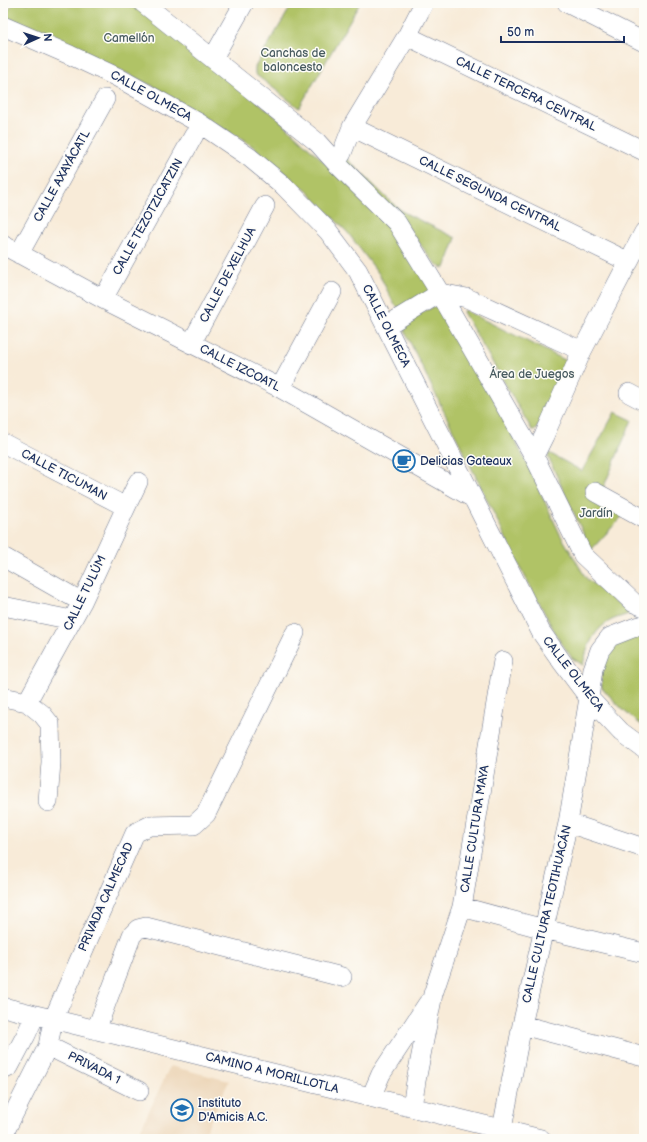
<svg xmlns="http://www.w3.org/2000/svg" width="647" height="1142" font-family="'Balsamiq Sans',sans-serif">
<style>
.built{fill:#edd7ba}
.green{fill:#b0c366;stroke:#667962}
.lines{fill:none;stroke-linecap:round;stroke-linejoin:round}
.minor-casing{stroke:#687189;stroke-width:20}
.minor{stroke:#fff;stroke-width:19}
.labels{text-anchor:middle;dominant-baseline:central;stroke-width:3;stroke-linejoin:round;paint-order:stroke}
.park-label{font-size:12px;fill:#485b60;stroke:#fdfcf7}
.street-label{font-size:12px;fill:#1b2f5e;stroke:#fdfcf7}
.poi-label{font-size:12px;fill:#1b2f5e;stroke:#fdfcf7;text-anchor:start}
</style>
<rect width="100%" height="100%" fill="#fdfcf7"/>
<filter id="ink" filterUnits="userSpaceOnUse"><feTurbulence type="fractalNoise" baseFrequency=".025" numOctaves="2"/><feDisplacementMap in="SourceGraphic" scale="8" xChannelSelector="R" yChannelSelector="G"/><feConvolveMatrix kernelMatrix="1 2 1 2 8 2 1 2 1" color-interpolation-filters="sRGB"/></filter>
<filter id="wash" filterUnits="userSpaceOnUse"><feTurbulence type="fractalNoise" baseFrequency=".012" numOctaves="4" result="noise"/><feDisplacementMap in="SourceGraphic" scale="16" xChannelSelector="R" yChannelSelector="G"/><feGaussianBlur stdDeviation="0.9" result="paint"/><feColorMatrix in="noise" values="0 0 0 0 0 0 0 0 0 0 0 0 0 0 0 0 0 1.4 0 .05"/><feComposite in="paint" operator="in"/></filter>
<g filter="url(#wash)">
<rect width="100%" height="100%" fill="#f8ebd8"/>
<!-- built -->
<path class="built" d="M170,1066l59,15 -27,58h-66z
M478,1132l29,7h-67z"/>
<!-- green -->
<path class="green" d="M14,3h123l137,112 127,118 32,57 -31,20 -8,-6 -15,-30 -31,-41 -42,-43 -55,-45 -96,-58 -128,-62 -21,-7 2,-8z
M293,3h67l-61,105 -44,-34v-7z
M346,158l46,45 13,10 51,25 -11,30 -5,-1 -9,-8 -29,-40 -57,-55z
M441,303l50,91 39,76 30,64 26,44 24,19 21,16c-7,3 -17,5 -23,9 -16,10 -21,26 -25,43l-11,-7 -14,-20 -38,-71 -115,-235 -2,-10z
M464,310l105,52 -33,68h-4l-69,-118z
M615,412l17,8 -30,71 27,18 -38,41 -43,-93 1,-4 33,18z
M644,629v98l-20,-16 -22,-23 -1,-13 7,-26z"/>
</g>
<g filter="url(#ink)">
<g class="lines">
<!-- minor casing -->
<g class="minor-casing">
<path id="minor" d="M143,3l174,139 19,21 61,60 43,70 94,163 49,99 51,48 10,4
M567,3l77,39
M3,26l67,29 47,22 82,46 50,34 35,29 44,45 30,40 183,361 21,30 27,36 32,34 23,17
M407,36l237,115
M213,58l31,-55
M352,127l277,135
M336,163l6,-10 10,-26 55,-91 17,-33
M3,245l100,54 177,89 193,110
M19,254l86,-155
M103,299l91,-164
M386,326l54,-33 27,5 115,53
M191,344l74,-138
M280,388l52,-96
M629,393l15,8
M3,443l123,64
M534,456l10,-20 38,-85 62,-119
M595,492l49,27
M3,557l79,45
M3,606l69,14
M3,697l24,5 15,12 8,10 1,38 -3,40
M27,702l55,-100 44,-95 12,-25
M568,823l76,25
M462,907l82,22 100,24
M3,1007l538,132
M522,1025l122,32
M96,1030l36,-95 6,-6 8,-2 196,50
M48,1046l91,45
M3,1070l6,-3 17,-32 9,-20
M371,1097l10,-23 47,-71
M412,1107l4,-26 17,-87 29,-87 41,-246
M502,1129l20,-104 46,-202 21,-125 4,-29 7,-19 10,-13 23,-9 11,-3
M3,1135l45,-89 5,-26 82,-187 14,-7 45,-1 12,-11 89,-181"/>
</g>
<!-- minor -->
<use href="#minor" class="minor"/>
</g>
</g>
<!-- icons -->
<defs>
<g id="cafe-ring" transform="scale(1.15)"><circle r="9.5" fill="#fdfcf7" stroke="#1f6fb2" stroke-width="1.5"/><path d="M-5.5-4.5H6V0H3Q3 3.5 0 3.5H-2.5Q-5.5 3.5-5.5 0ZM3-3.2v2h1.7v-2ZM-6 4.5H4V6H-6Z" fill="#1f6fb2"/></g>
<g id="school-ring" transform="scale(1.15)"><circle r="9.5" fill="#fdfcf7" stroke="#1f6fb2" stroke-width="1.5"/><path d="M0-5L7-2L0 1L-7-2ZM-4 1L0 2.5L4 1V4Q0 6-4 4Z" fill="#1f6fb2"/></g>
</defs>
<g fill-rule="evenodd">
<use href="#cafe-ring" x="404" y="461"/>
<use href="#school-ring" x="182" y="1110"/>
</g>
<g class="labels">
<!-- park labels -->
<g class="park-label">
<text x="129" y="38">Camellón</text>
<text x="293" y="53">Canchas de<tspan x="293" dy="14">baloncesto</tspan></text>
<text x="532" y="374">Área de Juegos</text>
<text x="596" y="513">Jardín</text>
</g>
<!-- street labels -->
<g class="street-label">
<text transform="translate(526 94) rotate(26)">CALLE TERCERA CENTRAL</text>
<text transform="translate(151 96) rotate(29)">CALLE OLMECA</text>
<text transform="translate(62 176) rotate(-61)">CALLE AXAYÁCATL</text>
<text transform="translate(490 194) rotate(26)">CALLE SEGUNDA CENTRAL</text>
<text transform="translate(148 217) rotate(-61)">CALLE TEZOTZICATZIN</text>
<text transform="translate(228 275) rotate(-62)">CALLE DE XELHUA</text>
<text transform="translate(386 326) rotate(63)">CALLE OLMECA</text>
<text transform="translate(240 368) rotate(27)">CALLE IZCOATL</text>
<text transform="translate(64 475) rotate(28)">CALLE TICUMAN</text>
<text transform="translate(85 593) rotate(-64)">CALLE TULÚM</text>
<text transform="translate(573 674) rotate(52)">CALLE OLMECA</text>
<text transform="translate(475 829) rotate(-81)">CALLE CULTURA MAYA</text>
<text transform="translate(106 897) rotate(-66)">PRIVADA CALMECAD</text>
<text transform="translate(547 914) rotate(-77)">CALLE CULTURA TEOTIHUACÁN</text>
<text transform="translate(94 1068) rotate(27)">PRIVADA 1</text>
<text transform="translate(272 1073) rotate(14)">CAMINO A MORILLOTLA</text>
</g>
<!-- poi labels -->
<g class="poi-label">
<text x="420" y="461">Delicias Gateaux</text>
<text x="198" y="1103">Instituto<tspan x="198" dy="14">D'Amicis A.C.</tspan></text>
</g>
</g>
<!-- margin -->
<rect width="647" height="1142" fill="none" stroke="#fdfcf7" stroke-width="16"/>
<!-- north arrow -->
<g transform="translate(38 38) rotate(87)" stroke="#fdfcf7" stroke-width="3" paint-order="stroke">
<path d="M0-3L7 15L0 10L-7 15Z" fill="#1b2f5e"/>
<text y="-6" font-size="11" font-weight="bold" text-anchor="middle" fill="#1b2f5e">N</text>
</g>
<!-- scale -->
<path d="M501 36v6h123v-6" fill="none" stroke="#1b2f5e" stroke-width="2"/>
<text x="507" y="36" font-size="12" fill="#1b2f5e" stroke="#fdfcf7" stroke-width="3" paint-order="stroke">50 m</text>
</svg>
